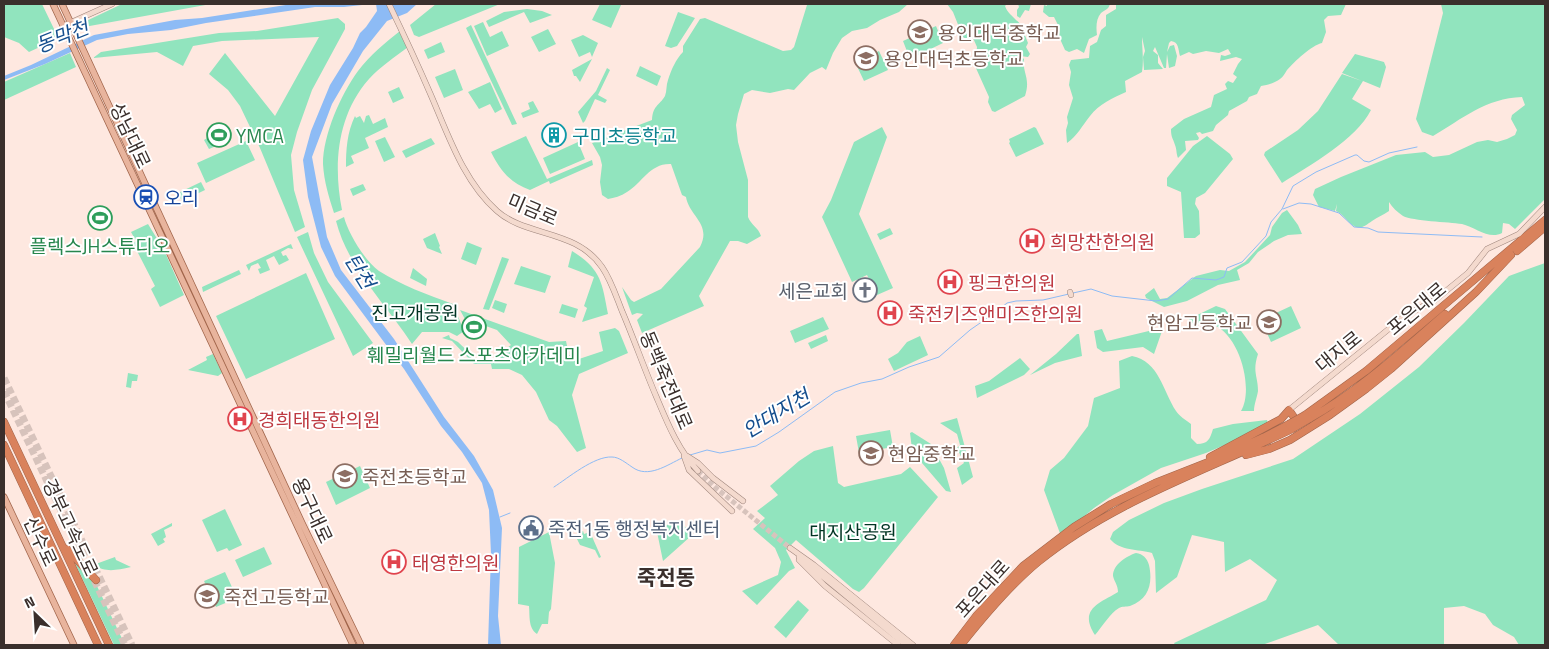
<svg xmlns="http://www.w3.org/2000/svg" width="1549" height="649" font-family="'Titillium Web','Noto Sans KR',sans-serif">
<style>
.green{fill:#91e4be}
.water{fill:#8dbbf5}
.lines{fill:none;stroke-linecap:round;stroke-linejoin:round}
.stream{stroke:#8dbbf5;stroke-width:1}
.secondary-tunnel{stroke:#d7c3bc;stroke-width:5;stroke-dasharray:5 2.5;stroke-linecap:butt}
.highway-tunnel{stroke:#d7c3bc;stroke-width:7;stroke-dasharray:7 3.5;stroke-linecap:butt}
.secondary-casing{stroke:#9f867d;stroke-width:6}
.primary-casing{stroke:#a1654b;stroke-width:7}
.highway-casing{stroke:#a1654b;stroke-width:8}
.secondary{stroke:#f4dace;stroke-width:5}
.primary{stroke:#e8b49d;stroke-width:5.5}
.highway{stroke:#d9825c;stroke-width:7}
.highway-bridge-casing{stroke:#a1654b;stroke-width:8;stroke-linecap:butt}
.highway-bridge{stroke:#d9825c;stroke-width:7}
.labels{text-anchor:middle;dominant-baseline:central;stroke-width:4;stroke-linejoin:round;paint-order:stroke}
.education-label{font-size:19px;fill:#785e54;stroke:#fff;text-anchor:start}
.street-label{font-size:19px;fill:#3a2f2c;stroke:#fff}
.leisure-label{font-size:19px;fill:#27864d;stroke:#fff}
.culture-label{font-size:19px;fill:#0d838f;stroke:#fff;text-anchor:start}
.transit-label{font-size:19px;fill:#164399;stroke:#fff;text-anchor:start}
.health-label{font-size:19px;fill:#be3a42;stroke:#fff;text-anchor:start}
.worship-label{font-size:19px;fill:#5b616d;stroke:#fff;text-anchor:end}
.park-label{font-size:19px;fill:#013423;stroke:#fff}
.service-label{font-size:19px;fill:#4e5e75;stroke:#fff;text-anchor:start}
.water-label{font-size:20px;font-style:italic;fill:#154e8e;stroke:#fff}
.quarter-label{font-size:21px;font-weight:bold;fill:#3a2f2c;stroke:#fff}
</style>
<rect width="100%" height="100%" fill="#fee8e0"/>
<!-- green -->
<path class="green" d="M4,4h38l13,27v9l-26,12 -10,-9 -15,-6z
M122,4h89l-127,23 -1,-3 1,-2z
M436,4h64l-81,33 -5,-2 -4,-10z
M600,4h17l4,1 -10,23 -19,-8z
M801,4h107l-9,8 -19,8 -13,8 -15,3 -10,7 -9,15 -7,17 -4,-3 -12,6 -16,17 -6,-1 -18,4 -18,-3 -8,4 -6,20 -2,11 2,17 10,38v37c3,8 10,10 13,19l-14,8 -9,-3h-8l-31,55 5,10 -62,27 -5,-13 6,-6 -6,-1 -5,2 -10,-28 9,13 3,2 27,-13 39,-42c12,-23 -11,-31 -14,-50l-4,-2 -11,-31c-21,-1 -29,19 -44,28 -6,4 -13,6 -19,7l-6,-4 -2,-13 2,-17 -2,-8 -8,-14 60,-23c1,-15 7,-14 13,-24 2,-5 1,-11 3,-16 3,-10 8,-21 15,-28v-6l17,-27 5,-1 78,33 8,-1 3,-3 13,-42z
M947,4h60l-2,2c2,7 11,13 16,19l-4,6 2,6 3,1 2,-5 4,10 -2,4 4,7 -2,3 -8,-1 4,3c-2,14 7,19 1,37l-30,16 -3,-1 -4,-9 1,-5 -14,-31 2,-19 -4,-9v-12l-2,-1v8l-5,6 -3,-2 -10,-25z
M1018,4h13l-2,7 -4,-1 -5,8 -3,-2v-6l2,-3z
M1047,4h63c-2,6 -4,5 -9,9 -5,6 -5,14 -4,22l-8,4 -5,14 -7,-4 -8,3 -4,-2 -9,-20 2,-5 -4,-8h-5l-6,-5 1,-7 3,1z
M1116,4h230l-5,11 -13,1 -4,4 2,12 -4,11c-10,2 -28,19 -35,27 -2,3 -4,7 -7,9 -5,4 -13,6 -19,7l-4,8 -8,3 -2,4 -18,10 -1,4 -12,10 -3,6 -11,3 -2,-2 -4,1 3,5 -1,2 -13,1 1,9 -8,8c-2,-5 -1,-8 -3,-13 -2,-7 -4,-7 -4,-16l13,-10 27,-12 3,-12 13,-6 -2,-5 3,-3 5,2 4,-6 -4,-3 5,-10 4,-5 -6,-2 -16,4 1,-6 4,1 6,-2 -3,-5 -9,4 -13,-2 -13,3 -4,-2 -9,4c-2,-7 -1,-14 -9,-15l-2,2 -2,9 3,-6 4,-1 3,11 -2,10 -6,2 -2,-14 -1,14h-2l-9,-21 -2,4 5,4v8l5,6 -19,1 -1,-13 2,-6 -3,-14c0,12 2,23 0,35l-17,9 1,11c-13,6 -27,12 -36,24 -8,10 -13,20 -23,27l-1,-13 2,-7 -1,-6 6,-19 -4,-13 2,-13 -2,-7 2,-5 18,-2 1,-12 7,-4 4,-12 5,-4v-11l10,-6z
M1441,4h104v195l-30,30 -6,-5 -6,-1 -1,10c-13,7 -27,-6 -40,-9 -14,-2 -49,-3 -59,-8 -6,-4 -11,-9 -14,-14v9c-6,4 -11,6 -17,10 -7,5 -13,10 -21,3 -5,-4 -8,-10 -15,-13l1,-7 -2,7 -16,-4 -6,-12 2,-6 26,-12 55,-22 29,-3 8,5 16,-2 28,-13 11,-2 9,2 10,-3 8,-4 2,-5 -6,-11 1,-4 13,-10 -3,-8c-36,1 -60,22 -89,39l-11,-4 -6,-13 27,-106z
M527,9l15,2 10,4 -22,8 -6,-11 -35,15 -3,-6 18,-9z
M678,12l17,6 -18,28 -6,2 -6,-2z
M338,18l7,6v5l-33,61 -15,42 -6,23 3,35 11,37 -10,5 -35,-84 -20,-42 -12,-16 -19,-16 16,-21 50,63 44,-79 -97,4 -29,5 -10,20 -26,-14 -64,6 8,-6 118,-19 38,-2z
M483,22l7,15 12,-6 7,15 -22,10 -13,-30z
M471,25l46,99 -5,1 -46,-97z
M936,26l7,17 -33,16 -7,-18z
M548,29l8,15 -17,8 -8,-15z
M400,31l8,16c-13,10 -28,20 -39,32 -32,36 -36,86 -27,131l-8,3c-5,-16 -10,-31 -11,-49 0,-29 18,-70 35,-93 12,-16 27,-28 42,-40z
M583,35l15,8 -6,14 -2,-5 -11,5 -8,-17z
M441,42l4,10 -17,7 -4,-9z
M879,51l9,19 -24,11 -9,-19z
M70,53l6,14 -72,33v-18z
M1355,54l29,8 2,5 -6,21 -17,-7 -11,18 19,11c-15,30 -61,55 -89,73l-18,-28 1,-3 33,-22 20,-19 24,-37 20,7 -20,-8z
M592,59l-12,23 -4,-6h-2l-2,-6z
M640,66l21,10 -4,10 -21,-10z
M607,68l3,2 -12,25 9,5 -2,3 -10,-4 -10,22 -2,2 -5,-11 18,-21z
M455,69l8,21 -19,8 -9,-21z
M490,82l12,27 -7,4 -5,-9 -11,5 -11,-17z
M399,87l5,11 -11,5 -5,-11z
M533,101l6,11 -16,6 -2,-5 9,-4 -2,-6z
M369,115l4,9 12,-6 3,9 -23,11 4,10 -18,8 3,7 -8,4c0,-18 1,-34 9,-51l1,2 4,-2 4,7 2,-7z
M882,127l5,10 -28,77 34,74 -16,7 -10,-20 -15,7 -30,-65 9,-17 23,-58z
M1034,127l2,1 8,16 -28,13 -7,-14 1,-1 -1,-3z
M222,129l6,12 -19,8 -5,-9z
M526,136l21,43 45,-19 1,5 -43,19 -1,-3 -19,9c-20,-7 -30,-20 -39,-38z
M1207,136l23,18 3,5 -28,34 -9,5 -1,6 4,7 1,23 -5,4h-11l-3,-46 -14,-6v-8l26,-32z
M385,137l10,20 -11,5 -9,-21z
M431,138l4,6 -29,14 -4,-7z
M246,141l9,19 -49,23 -9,-20z
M578,142l7,17 -35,15 -7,-16z
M201,182l4,8 -23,11 -4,-8z
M363,184l3,6 -13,6 -3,-7z
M1287,210l11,15 4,9 -14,1 -14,6 -16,11 -9,11 -12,7 3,10 -22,5 -31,16 -23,6 -18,-9 -1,-3 9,-7 6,11 7,-1 29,-22 24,-6 9,1 16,-9 25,-27 2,-8 10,-14z
M344,217c4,16 21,44 35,54 22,14 49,24 74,33l11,27 -7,5 -8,-4h-27l-10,12c-26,-40 -64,-76 -76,-123z
M148,224l16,26 20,45 -24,12 -9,-18 4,-3 -18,-35h-4v-7l3,-3 -5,-9z
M890,228l3,6 -13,6 -3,-6z
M308,232l6,21 14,29 45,61 -20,13 -56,-119z
M435,233l5,13 -1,1 3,7 -15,-6 -4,-9z
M467,242l15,6 -6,17 -15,-6z
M291,244l2,5 -5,-1 -7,4 2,4 3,-1 3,5 -10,5 -5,-9 -8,4 4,10 -10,4 -2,-5 3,-1 -3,-5 -7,3 -2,5 -3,-6z
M572,251c29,18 30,31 36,63l-26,8 5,-14 -3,-2 10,-29 -26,-10z
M502,257l7,2 -20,51 -6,-1z
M1545,263v382h-26l-5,-8 -21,-12 -8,-11 -21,-8 -20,2v37h-105l-21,-20 -56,20h-87l-1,-2 92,-43 11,-20 -27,-21 -25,13 -1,-30 -32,-7 -15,42 -21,16 -1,-32 -3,-8c-14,-4 -32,-2 -42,-14l3,-7 16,-12 35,-17 38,-14 91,-30 67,-45 59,-47 45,-44 45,-47z
M521,266l30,10 -6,17 -31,-9z
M413,268l14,11 -1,7 -16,-8z
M239,270l2,4 -38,18 -1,-5z
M306,273l29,66 -89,40 -30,-63z
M495,300l12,4 -3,9 -12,-5z
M562,304l16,5 -3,9 -16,-5z
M1216,306l9,3 33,45c-6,18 0,22 0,37 -1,7 -4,13 -4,20h-13c13,-22 -1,-75 -27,-86 -6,-2 -16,-2 -23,-2l-2,-4z
M1291,306l10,22 -30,14 -10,-22z
M460,310l89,32 17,-1 3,14 10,4 24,-8 -4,-19 16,-4 4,3 9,22 -49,21 -7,21 14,53 -9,4 -20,-26 -8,-6 -13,-28 -14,-17 -13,-6h-17l-1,-5h-17l-22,-23 -10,-3 7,-3 1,3 8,4 20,19h18l6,-9 9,-7 -14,-15 -28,-10 -3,1z
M823,317l6,12 -34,14 -5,-12z
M1102,329l5,12 46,-11 9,1 -8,23 -11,-7 -40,5 -6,-4 -3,-17z
M1077,334h2l3,22 -27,7 -25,12 26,-21z
M826,335l2,6 -17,8 -3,-6z
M920,336l8,19 -34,16 -6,-12 10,-6 9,-11z
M213,354l9,19 -4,3 -30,-6 19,-10 -1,-3z
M1132,356c27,5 31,35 44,55 3,5 10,9 15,13v14l6,6c11,0 13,-5 16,-15l20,-5 34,-4 1,4 -27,14 -35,15 -45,15 -48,27 -19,13 -33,28 -17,-46 6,-20 14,-12 24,-32 6,-28 26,-10 -1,-27z
M1020,358l10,11 -6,6 -47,23 -2,-12 14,-5z
M128,373l10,2 -1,6h-5l-1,7 -5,-1z
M957,418l16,59 -11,8 -5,-17 7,-5 -7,-15 3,-3 -3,-11 -17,-11z
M890,430l3,17 -34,6 -3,-17z
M912,432l19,12 13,24 7,24 -5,-1 -30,-35 -4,-7 -2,-16z
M833,446l5,37 6,4 57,-13 9,-7 28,30 -74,91 -5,4 -6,-3 -57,-49 -10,10 9,18 -6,3 -32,34 -15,-14 36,-16 3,-13 -6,-14 -22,-19 12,-11 -8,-7 21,-16 -8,-9 29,-25 15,-10z
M360,466l10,22 -34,17 -10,-23z
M225,509l17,36 -13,6 -2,-3 -10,4 -15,-32z
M682,522l9,14 -28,25 -7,-34z
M172,523v3l-8,4 2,7 -3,2 2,3 -7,4 -7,-12z
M583,531l1,3 6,-2 11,25 -2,1 -4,-8 -15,-5 -5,-10z
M549,532l6,31 -4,46 -2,3 -1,12h-6l-5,10c-9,-6 -7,-18 -8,-28l-11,-2 1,-57z
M264,547l8,17 -29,13 -8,-17z
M1136,553c7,1 11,5 13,12 4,18 0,34 -19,41 -4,1 -8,0 -11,2 -9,5 -17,19 -24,27 -17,-26 5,-32 23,-43 0,-7 -4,-11 -5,-16 0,-12 14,-20 23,-23z
M115,557l1,3 15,7c-15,3 -24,6 -38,-2z
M73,559l24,27 28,59h-11z
M225,572l12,26 -21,9 -12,-26z
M798,600l11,10 -23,28 -12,-11z"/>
<!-- water -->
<path class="water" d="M292,4h79l-27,3h-29l-109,16 -35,7 -43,4 -31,6 -52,24 -41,16v-4l27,-11 63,-30 81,-15 27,-2z
M376,4h41l-10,9 -20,8 -24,30 -31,53 -20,53 15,80 14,33 53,69 50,78 30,39 19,34 9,38 -4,88 3,29h-13l3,-91 -2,-44 -7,-27 -20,-31 -21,-26 -37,-57 -69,-93 -14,-29 -13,-50 -5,-37 8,-29 19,-46 23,-37 7,-15 6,-6 11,-16z"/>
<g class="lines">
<!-- stream -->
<path class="stream" d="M1283,209l16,-6 12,1 28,9 15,14 14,1 10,4 104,5
M1073,293l18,-4 21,7 44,5 12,-2 24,-21 24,2 8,-3 3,-9 15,-6 24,-26 5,-14 11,-13 11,-23 23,-14 39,-17h2l7,6 5,1 20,-9 28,-6
M690,455l17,-5 13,3 36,-7 23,-14 56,-40 26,-9 21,-4 27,-12 30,-10 31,-27 26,-18 11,-9 9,-2 27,-1 26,-6
M554,487c14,-9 40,-31 58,-30 7,0 14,6 20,10 16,12 35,-2 50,-9
M500,517l10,-4"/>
<!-- secondary-tunnel -->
<path class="secondary-tunnel" d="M698,471l18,17 74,60"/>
<!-- highway-tunnel -->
<path class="highway-tunnel" d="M4,378l128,267
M4,391l121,254"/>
<!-- secondary casing -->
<g class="secondary-casing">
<path id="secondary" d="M389,4c14,29 28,59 41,89 18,41 33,88 67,118 29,26 79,18 105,56 9,13 14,29 20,44 12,28 22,57 34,85 11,26 22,54 42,75
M63,26l49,-22
M1070,292l1,3
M1289,410l117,-95 29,-15 33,-27 19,-24 32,-15 26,-27
M684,456l5,14 43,41
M687,456l11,7 15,15 30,23
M790,548l24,17 99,80
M799,557l107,88
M799,560l26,26 73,59"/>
</g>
<!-- primary casing -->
<g class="primary-casing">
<path id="primary" d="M53,4l300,641
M62,4l240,519 59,122
M4,497l70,148"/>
</g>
<!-- highway casing -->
<g class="highway-casing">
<path id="highway" d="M1517,251l28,-24
M1305,415l61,-44 179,-151
M1309,419c50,-28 93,-68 136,-105
M4,422l105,223
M4,445l94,200
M1246,455l23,-6 21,-9 40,-25 36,-26 25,-20 85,-77 35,-37
M1210,457l71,-38 8,-9 9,13
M67,549l29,31
M954,645l23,-30 46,-49 51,-39 37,-23 44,-21 61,-24 48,-22 25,-13
M961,645c23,-29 48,-59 77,-83 75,-61 168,-91 254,-133"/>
</g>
<!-- secondary -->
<use href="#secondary" class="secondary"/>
<!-- primary -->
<use href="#primary" class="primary"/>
<!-- highway -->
<use href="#highway" class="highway"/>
<!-- highway-bridge casing -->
<g class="highway-bridge-casing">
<path id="highway-bridge" d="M1289,424l16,-9
M1292,429l17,-10"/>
</g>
<!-- highway-bridge -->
<use href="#highway-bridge" class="highway-bridge"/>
</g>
<!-- icons -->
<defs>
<g id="school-ring" transform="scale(1.25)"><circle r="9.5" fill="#fff" stroke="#8d6e63" stroke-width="1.5"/><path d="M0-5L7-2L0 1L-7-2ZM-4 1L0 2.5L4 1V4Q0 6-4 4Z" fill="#8d6e63"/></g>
<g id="stadium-ring" transform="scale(1.25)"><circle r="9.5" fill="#fff" stroke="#2e9e5b" stroke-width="1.5"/><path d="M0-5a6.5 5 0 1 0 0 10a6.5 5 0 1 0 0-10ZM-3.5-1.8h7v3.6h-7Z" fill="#2e9e5b"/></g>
<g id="building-ring" transform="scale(1.25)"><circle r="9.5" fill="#fff" stroke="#0f9aa8" stroke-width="1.5"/><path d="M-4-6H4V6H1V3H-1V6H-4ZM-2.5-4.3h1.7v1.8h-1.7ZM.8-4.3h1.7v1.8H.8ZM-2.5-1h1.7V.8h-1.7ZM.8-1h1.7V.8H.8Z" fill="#0f9aa8"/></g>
<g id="station-ring" transform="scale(1.25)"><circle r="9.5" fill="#fff" stroke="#1a4fb4" stroke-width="1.5"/><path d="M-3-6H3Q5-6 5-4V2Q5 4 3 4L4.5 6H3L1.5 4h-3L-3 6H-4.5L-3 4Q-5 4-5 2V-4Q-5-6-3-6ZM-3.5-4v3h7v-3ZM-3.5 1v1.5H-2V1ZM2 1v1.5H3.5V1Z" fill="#1a4fb4"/></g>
<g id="hospital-ring" transform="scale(1.25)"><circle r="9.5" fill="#fff" stroke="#e0444e" stroke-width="1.5"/><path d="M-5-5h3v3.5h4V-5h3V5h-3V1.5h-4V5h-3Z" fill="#e0444e"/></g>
<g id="church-ring" transform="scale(1.25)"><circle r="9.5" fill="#fff" stroke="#6b7280" stroke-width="1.5"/><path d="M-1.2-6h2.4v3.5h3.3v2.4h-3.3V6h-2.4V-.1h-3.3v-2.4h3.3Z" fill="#6b7280"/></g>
<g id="civic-ring" transform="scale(1.25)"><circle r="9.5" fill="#fff" stroke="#5c6f8a" stroke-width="1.5"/><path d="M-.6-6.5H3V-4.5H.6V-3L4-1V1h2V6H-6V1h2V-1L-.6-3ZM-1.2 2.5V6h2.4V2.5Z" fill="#5c6f8a"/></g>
</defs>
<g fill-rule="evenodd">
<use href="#school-ring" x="920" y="32"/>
<use href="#school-ring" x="866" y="58"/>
<use href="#stadium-ring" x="219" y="135"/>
<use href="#building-ring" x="554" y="135"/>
<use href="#station-ring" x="146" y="197"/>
<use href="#stadium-ring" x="100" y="218"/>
<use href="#hospital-ring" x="1032" y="241"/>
<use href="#hospital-ring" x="950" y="282"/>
<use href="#church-ring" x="865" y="290"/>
<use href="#hospital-ring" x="890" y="313"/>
<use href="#school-ring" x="1269" y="322"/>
<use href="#stadium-ring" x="474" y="327"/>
<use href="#hospital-ring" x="240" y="419"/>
<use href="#school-ring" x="871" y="453"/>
<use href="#school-ring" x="345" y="476"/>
<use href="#civic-ring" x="531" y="528"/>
<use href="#hospital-ring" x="394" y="562"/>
<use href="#school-ring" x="207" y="596"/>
</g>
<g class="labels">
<!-- education labels -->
<g class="education-label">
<text x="938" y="32">용인대덕중학교</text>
<text x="884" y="58">용인대덕초등학교</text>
<text x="1252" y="322" text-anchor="end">현암고등학교</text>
<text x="888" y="453">현암중학교</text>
<text x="362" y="476">죽전초등학교</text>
<text x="224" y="596">죽전고등학교</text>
</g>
<!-- street labels -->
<g class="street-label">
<text transform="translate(131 135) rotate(65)">성남대로</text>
<text transform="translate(533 209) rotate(23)">미금로</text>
<text transform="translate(1416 308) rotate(-40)">포은대로</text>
<text transform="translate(1338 351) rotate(-39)">대지로</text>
<text transform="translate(667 380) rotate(67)">동백죽전대로</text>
<text transform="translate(313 510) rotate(65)">용구대로</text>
<text transform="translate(71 527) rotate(65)">경부고속도로</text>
<text transform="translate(41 541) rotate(65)">신수로</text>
<text transform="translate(982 588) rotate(-48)">포은대로</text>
</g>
<!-- leisure labels -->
<g class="leisure-label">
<text x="236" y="135" text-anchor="start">YMCA</text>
<text x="100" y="245">플렉스JH스튜디오</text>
<text x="474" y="354">훼밀리월드 스포츠아카데미</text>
</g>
<!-- culture labels -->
<g class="culture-label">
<text x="572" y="135">구미초등학교</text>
</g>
<!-- transit labels -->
<g class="transit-label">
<text x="164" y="197">오리</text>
</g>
<!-- health labels -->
<g class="health-label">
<text x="1050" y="241">희망찬한의원</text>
<text x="968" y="282">핑크한의원</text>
<text x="908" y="313">죽전키즈앤미즈한의원</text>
<text x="258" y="419">경희태동한의원</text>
<text x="412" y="562">태영한의원</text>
</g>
<!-- worship labels -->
<g class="worship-label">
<text x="848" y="290">세은교회</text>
</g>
<!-- park labels -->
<g class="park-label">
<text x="415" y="312">진고개공원</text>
<text x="853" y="531">대지산공원</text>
</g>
<!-- service labels -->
<g class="service-label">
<text x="548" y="528">죽전1동 행정복지센터</text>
</g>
<!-- water labels -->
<g class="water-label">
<text transform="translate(62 36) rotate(-22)">동막천</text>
<text transform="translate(360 271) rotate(58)">탄천</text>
<text transform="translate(776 413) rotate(-31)">안대지천</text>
</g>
<!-- quarter labels -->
<g class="quarter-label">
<text x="666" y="577">죽전동</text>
</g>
</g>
<!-- border -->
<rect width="1549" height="649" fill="none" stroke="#3a2f2c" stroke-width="10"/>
<!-- north arrow -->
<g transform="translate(35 614) rotate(335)" stroke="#ffffff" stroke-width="4" paint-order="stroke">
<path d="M0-4L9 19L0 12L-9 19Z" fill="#3a2f2c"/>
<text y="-8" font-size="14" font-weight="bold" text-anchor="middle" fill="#3a2f2c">N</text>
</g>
</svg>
